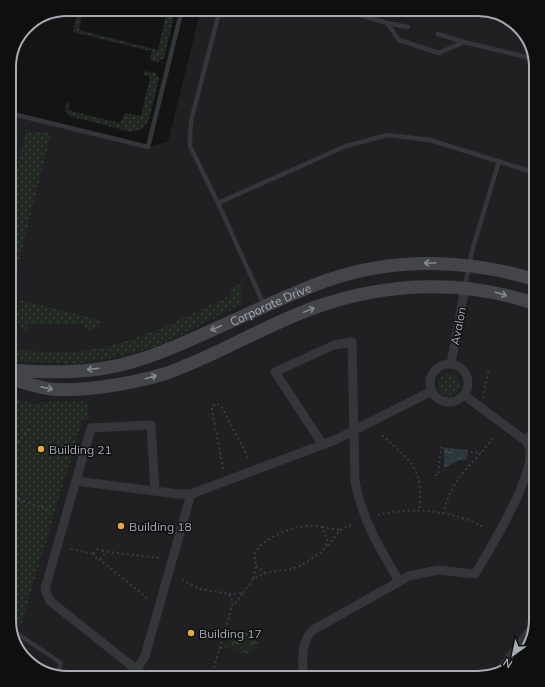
<svg xmlns="http://www.w3.org/2000/svg" width="545" height="687" font-family="Mulish,sans-serif">
<style>
.built{fill:#202022}
.grass{fill:url(#grass-dots)}
.forest{fill:url(#forest-crowns)}
.water{fill:url(#water-ripples)}
.lines{fill:none;stroke-linecap:round;stroke-linejoin:round}
.path{stroke:#3b3d41;stroke-width:2;stroke-dasharray:2 3;stroke-linecap:butt}
.service{stroke:#35363a;stroke-width:4.5}
.minor{stroke:#35363a;stroke-width:9}
.tertiary{stroke:#35363a;stroke-width:11}
.secondary{stroke:#43454a;stroke-width:13}
.oneway{stroke:#838790}
.poi-dot{fill:#e5a93c;stroke:#0f0f10;stroke-width:1.5}
.labels{text-anchor:middle;dominant-baseline:central;stroke-width:3;stroke-linejoin:round;paint-order:stroke}
.street-label{font-size:12px;fill:#a6abb5;stroke:#0f0f10}
.poi-label{font-size:12px;fill:#a6abb5;stroke:#0f0f10;text-anchor:start}
.rim{fill:none;stroke:#a6abb5;stroke-width:2}
</style>
<defs>
<pattern id="grass-dots" width="8" height="8" patternUnits="userSpaceOnUse"><rect width="8" height="8" fill="#202821"/><path d="M2 2h.1M6 6h.1" fill="none" stroke="#3d443f" stroke-width="1.8" stroke-linecap="round"/></pattern>
<pattern id="forest-crowns" width="20" height="18" patternUnits="userSpaceOnUse"><rect width="20" height="18" fill="#202821"/><path d="M2 6a3 3 0 1 1 6 0M12 15a3 3 0 1 1 6 0" fill="none" stroke="#3d443f"/></pattern>
<pattern id="water-ripples" width="26" height="14" patternUnits="userSpaceOnUse"><rect width="26" height="14" fill="#2e363d"/><path d="M2 4q2-2 4 0t4 0M15 11q2-2 4 0t4 0" fill="none" stroke="#495057"/></pattern>
</defs>
<rect width="100%" height="100%" fill="#141415"/>
<!-- built -->
<path class="built" d="M201,9h280l26,8 19,18 10,32v553l-2,7 -33,44 -23,7h-411l-26,-6 -22,-20 -10,-32v-507l139,34 20,-5z"/>
<!-- grass -->
<path class="grass" d="M78,9h5l-4,21 79,20 9,-41h9l-12,49 -7,4 -7,-2 2,-11 -2,2 -77,-19z
M144,71l12,2 3,6 -10,41 -7,9 -11,3 -62,-16 -4,-5 2,-8h3l-2,7 52,13 5,-10 16,3 9,-39 -7,-3z
M26,130l25,4 -42,166v-100z
M242,283l-1,22 -83,41 -44,11 -38,7 -67,-3v-12c25,2 48,4 73,2 53,-6 102,-34 150,-56l-2,-6z
M20,300l81,20 -2,8 -13,3 -2,-7 -55,1 -1,6c-15,-3 -10,-21 -8,-31z
M438 385a11 11 0 1 1 22 0a11 11 0 1 1-22 0Z
M9,397l20,6 58,-2 2,19 -7,1 -61,204 -12,-8z"/>
<!-- forest -->
<path class="forest" d="M241,631l11,3 6,8 -2,7 -8,5 -17,-3 -5,-8c1,-9 7,-12 15,-12z"/>
<!-- water -->
<path class="water" d="M444,448l24,2 -1,9 -7,1 -16,8z"/>
<g class="lines">
<!-- path -->
<path class="path" d="M483,398l6,-29
M382,435c30,28 42,33 37,76
M9,454l21,-27
M223,469l-11,-59v-4l4,-2 4,1 3,4 26,50
M435,475h3l3,-27 40,5
M9,496l43,15
M443,514c9,-38 29,-48 51,-77
M378,515c33,-9 77,-4 107,13
M322,527l18,3
M328,546l12,-16 11,-5
M71,549l23,5
M94 554a5 5 0 1 1 10 0a5 5 0 1 1-10 0Z
M102,551l57,7
M99,559l48,39
M256,566l9,7
M182,580l18,9 29,5 4,8 -22,76
M243,593l10,-14 12,-6 27,-4 8,-3 22,-14 6,-10 -6,-15c-19,-6 -60,9 -68,28l2,11 -3,13
M229,594l14,-1 -9,12
M220,648l7,-2"/>
<!-- service -->
<path class="service" d="M220,9l-28,108 -2,16v13l28,57 46,102
M339,9l48,14 21,4
M387,23l12,17 40,13 25,-11 70,17
M438,34l26,8
M9,113l139,34 34,-138
M218,203l128,-57 42,-11 42,5 106,33
M465,286l7,-35 27,-90
M12,630l49,33 -4,13"/>
<!-- minor -->
<path class="minor" d="M430 383a19 19 0 1 1 38 0a19 19 0 1 1-38 0Z
M451,364l14,-76
M526,441l10,-13
M323,445l-48,-73 59,-27 18,-3 3,140c7,37 25,67 44,99
M76,481l102,13h13l144,-54 97,-49
M136,671l9,-15 46,-162
M147,678l-97,-77 -5,-12 46,-161 60,-3 4,66
M303,678c0,-16 -3,-36 10,-48l96,-54 29,-6 37,4c13,-22 70,-113 51,-133l-62,-46"/>
<!-- tertiary -->
<path class="tertiary" d="M501,671l33,-44"/>
<!-- secondary -->
<g class="secondary">
<path id="s1" d="M9,370c42,3 85,4 126,-9 29,-8 57,-22 84,-34 36,-16 72,-34 109,-47 67,-23 140,-21 208,0"/>
<path d="M9,379c14,3 27,8 41,10 17,2 35,0 52,-2 22,-3 43,-7 65,-14 51,-18 98,-48 149,-66 72,-25 148,-28 220,-3"/>
</g>
</g>
<!-- one-way arrows -->
<defs><path id="oneway-shaft" d="M-6 0H5M1.5-3L5.5 0L1.5 3" fill="none" stroke-width="1.6" stroke-linecap="round" stroke-linejoin="round"/></defs>
<g class="oneway">
<use href="#oneway-shaft" transform="translate(430 263) rotate(180)"/>
<use href="#oneway-shaft" transform="translate(501 294) rotate(16)"/>
<use href="#oneway-shaft" transform="translate(309 310) rotate(-22)"/>
<use href="#oneway-shaft" transform="translate(216 328) rotate(156)"/>
<use href="#oneway-shaft" transform="translate(93 369) rotate(173)"/>
<use href="#oneway-shaft" transform="translate(151 377) rotate(-16)"/>
<use href="#oneway-shaft" transform="translate(47 388) rotate(11)"/>
</g>
<!-- markers -->
<g class="poi-dot">
<circle cx="41" cy="449" r="4"/>
<circle cx="121" cy="526" r="4"/>
<circle cx="191" cy="633" r="4"/>
</g>
<g class="labels">
<!-- street labels -->
<g class="street-label">
<text stroke="none"><textPath href="#s1" startOffset="274">Corporate Drive</textPath></text>
<text transform="translate(458 326) rotate(-79)">Avalon</text>
</g>
<!-- poi labels -->
<g class="poi-label">
<text x="49" y="449">Building 21</text>
<text x="129" y="526">Building 18</text>
<text x="199" y="633">Building 17</text>
</g>
</g>
<!-- crop -->
<path d="M0 0H545V687H0ZM67 16H478A51 51 0 0 1 529 67V620A51 51 0 0 1 478 671H67A51 51 0 0 1 16 620V67A51 51 0 0 1 67 16Z" fill="#0f0f10" fill-rule="evenodd"/>
<path class="rim" d="M67 16H478A51 51 0 0 1 529 67V620A51 51 0 0 1 478 671H67A51 51 0 0 1 16 620V67A51 51 0 0 1 67 16Z"/>
<!-- north arrow -->
<g transform="translate(513 655) rotate(213)" stroke="#0f0f10" stroke-width="3" paint-order="stroke">
<path d="M0-3L7 15L0 10L-7 15Z" fill="#a6abb5"/>
<text y="-6" font-size="11" font-weight="bold" text-anchor="middle" fill="#a6abb5">N</text>
</g>
</svg>
